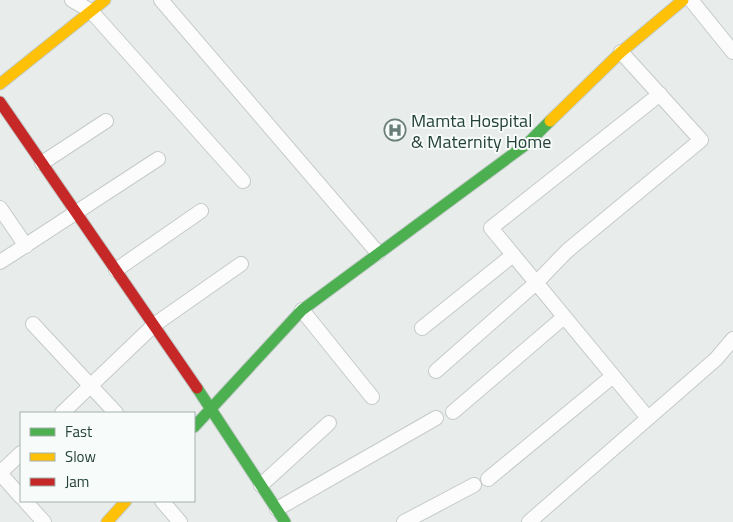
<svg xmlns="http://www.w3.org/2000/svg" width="733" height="522" font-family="'Titillium Web',sans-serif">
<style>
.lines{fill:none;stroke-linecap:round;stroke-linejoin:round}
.street-casing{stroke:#c5cac8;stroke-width:16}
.fast-casing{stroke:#c3cbc8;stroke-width:13}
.slow-casing{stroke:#c3cbc8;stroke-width:13}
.jam-casing{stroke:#c3cbc8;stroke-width:13}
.street{stroke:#fcfcfc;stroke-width:14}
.fast{stroke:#4caf50;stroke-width:11}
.slow{stroke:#ffc107;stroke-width:11}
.jam{stroke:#c62828;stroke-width:11}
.labels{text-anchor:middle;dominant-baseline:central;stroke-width:4;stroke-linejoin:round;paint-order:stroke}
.poi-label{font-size:18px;fill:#24423a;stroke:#f7fbf9;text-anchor:start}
</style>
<rect width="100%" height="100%" fill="#e8edeb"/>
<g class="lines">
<!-- street casing -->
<g class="street-casing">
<path id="street" d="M72,0l19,11 152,170
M161,0l217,253
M691,0l42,52
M42,163l64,-42
M0,208l26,38
M0,262l158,-103
M116,270l85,-59
M302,310l70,87
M33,324l83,89
M422,328l91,-73
M436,371l100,-88 31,-32 134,-111 -80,-88
M453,412l111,-95
M62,413l92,-88 87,-61
M648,418l-157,-190 169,-134
M0,473l21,24
M0,473l21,-20
M488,479l125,-103
M261,485l68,-62
M25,501l19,21
M162,501l18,21
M277,509l159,-91
M404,522l70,-37
M529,522l187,-163 17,-20"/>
</g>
<!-- fast casing -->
<g class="fast-casing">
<path id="fast" d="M197,388l88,134
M194,427l108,-117 226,-167 22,-22"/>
</g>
<!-- slow casing -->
<g class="slow-casing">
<path id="slow" d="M0,84l105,-84
M550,121l71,-69 62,-52
M107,522l19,-21"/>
</g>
<!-- jam casing -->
<g class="jam-casing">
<path id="jam" d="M0,102l197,286"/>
</g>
<!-- street -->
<use href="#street" class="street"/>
<!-- fast -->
<use href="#fast" class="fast"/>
<!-- slow -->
<use href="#slow" class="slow"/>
<!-- jam -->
<use href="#jam" class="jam"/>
</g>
<!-- icons -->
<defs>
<g id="hospital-ring" transform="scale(1.125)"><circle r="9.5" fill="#f7fbf9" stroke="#697e78" stroke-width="1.5"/><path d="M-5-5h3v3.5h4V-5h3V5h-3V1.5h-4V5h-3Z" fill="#697e78"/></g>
</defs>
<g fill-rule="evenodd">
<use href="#hospital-ring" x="395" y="130"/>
</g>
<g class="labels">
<!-- poi labels -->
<g class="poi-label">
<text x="411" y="120">Mamta Hospital<tspan x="411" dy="21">&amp; Maternity Home</tspan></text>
</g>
</g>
<!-- legend -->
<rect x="20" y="412" width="175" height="90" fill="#f7fbf9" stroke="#a3b1ad"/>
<rect x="30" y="428" width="25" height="8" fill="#4caf50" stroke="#a3b1ad"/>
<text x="65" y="437" font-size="15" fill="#24423a">Fast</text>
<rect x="30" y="453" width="25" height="8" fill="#ffc107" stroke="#a3b1ad"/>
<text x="65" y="462" font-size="15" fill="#24423a">Slow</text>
<rect x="30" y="478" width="25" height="8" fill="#c62828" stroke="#a3b1ad"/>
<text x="65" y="487" font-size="15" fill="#24423a">Jam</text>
</svg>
